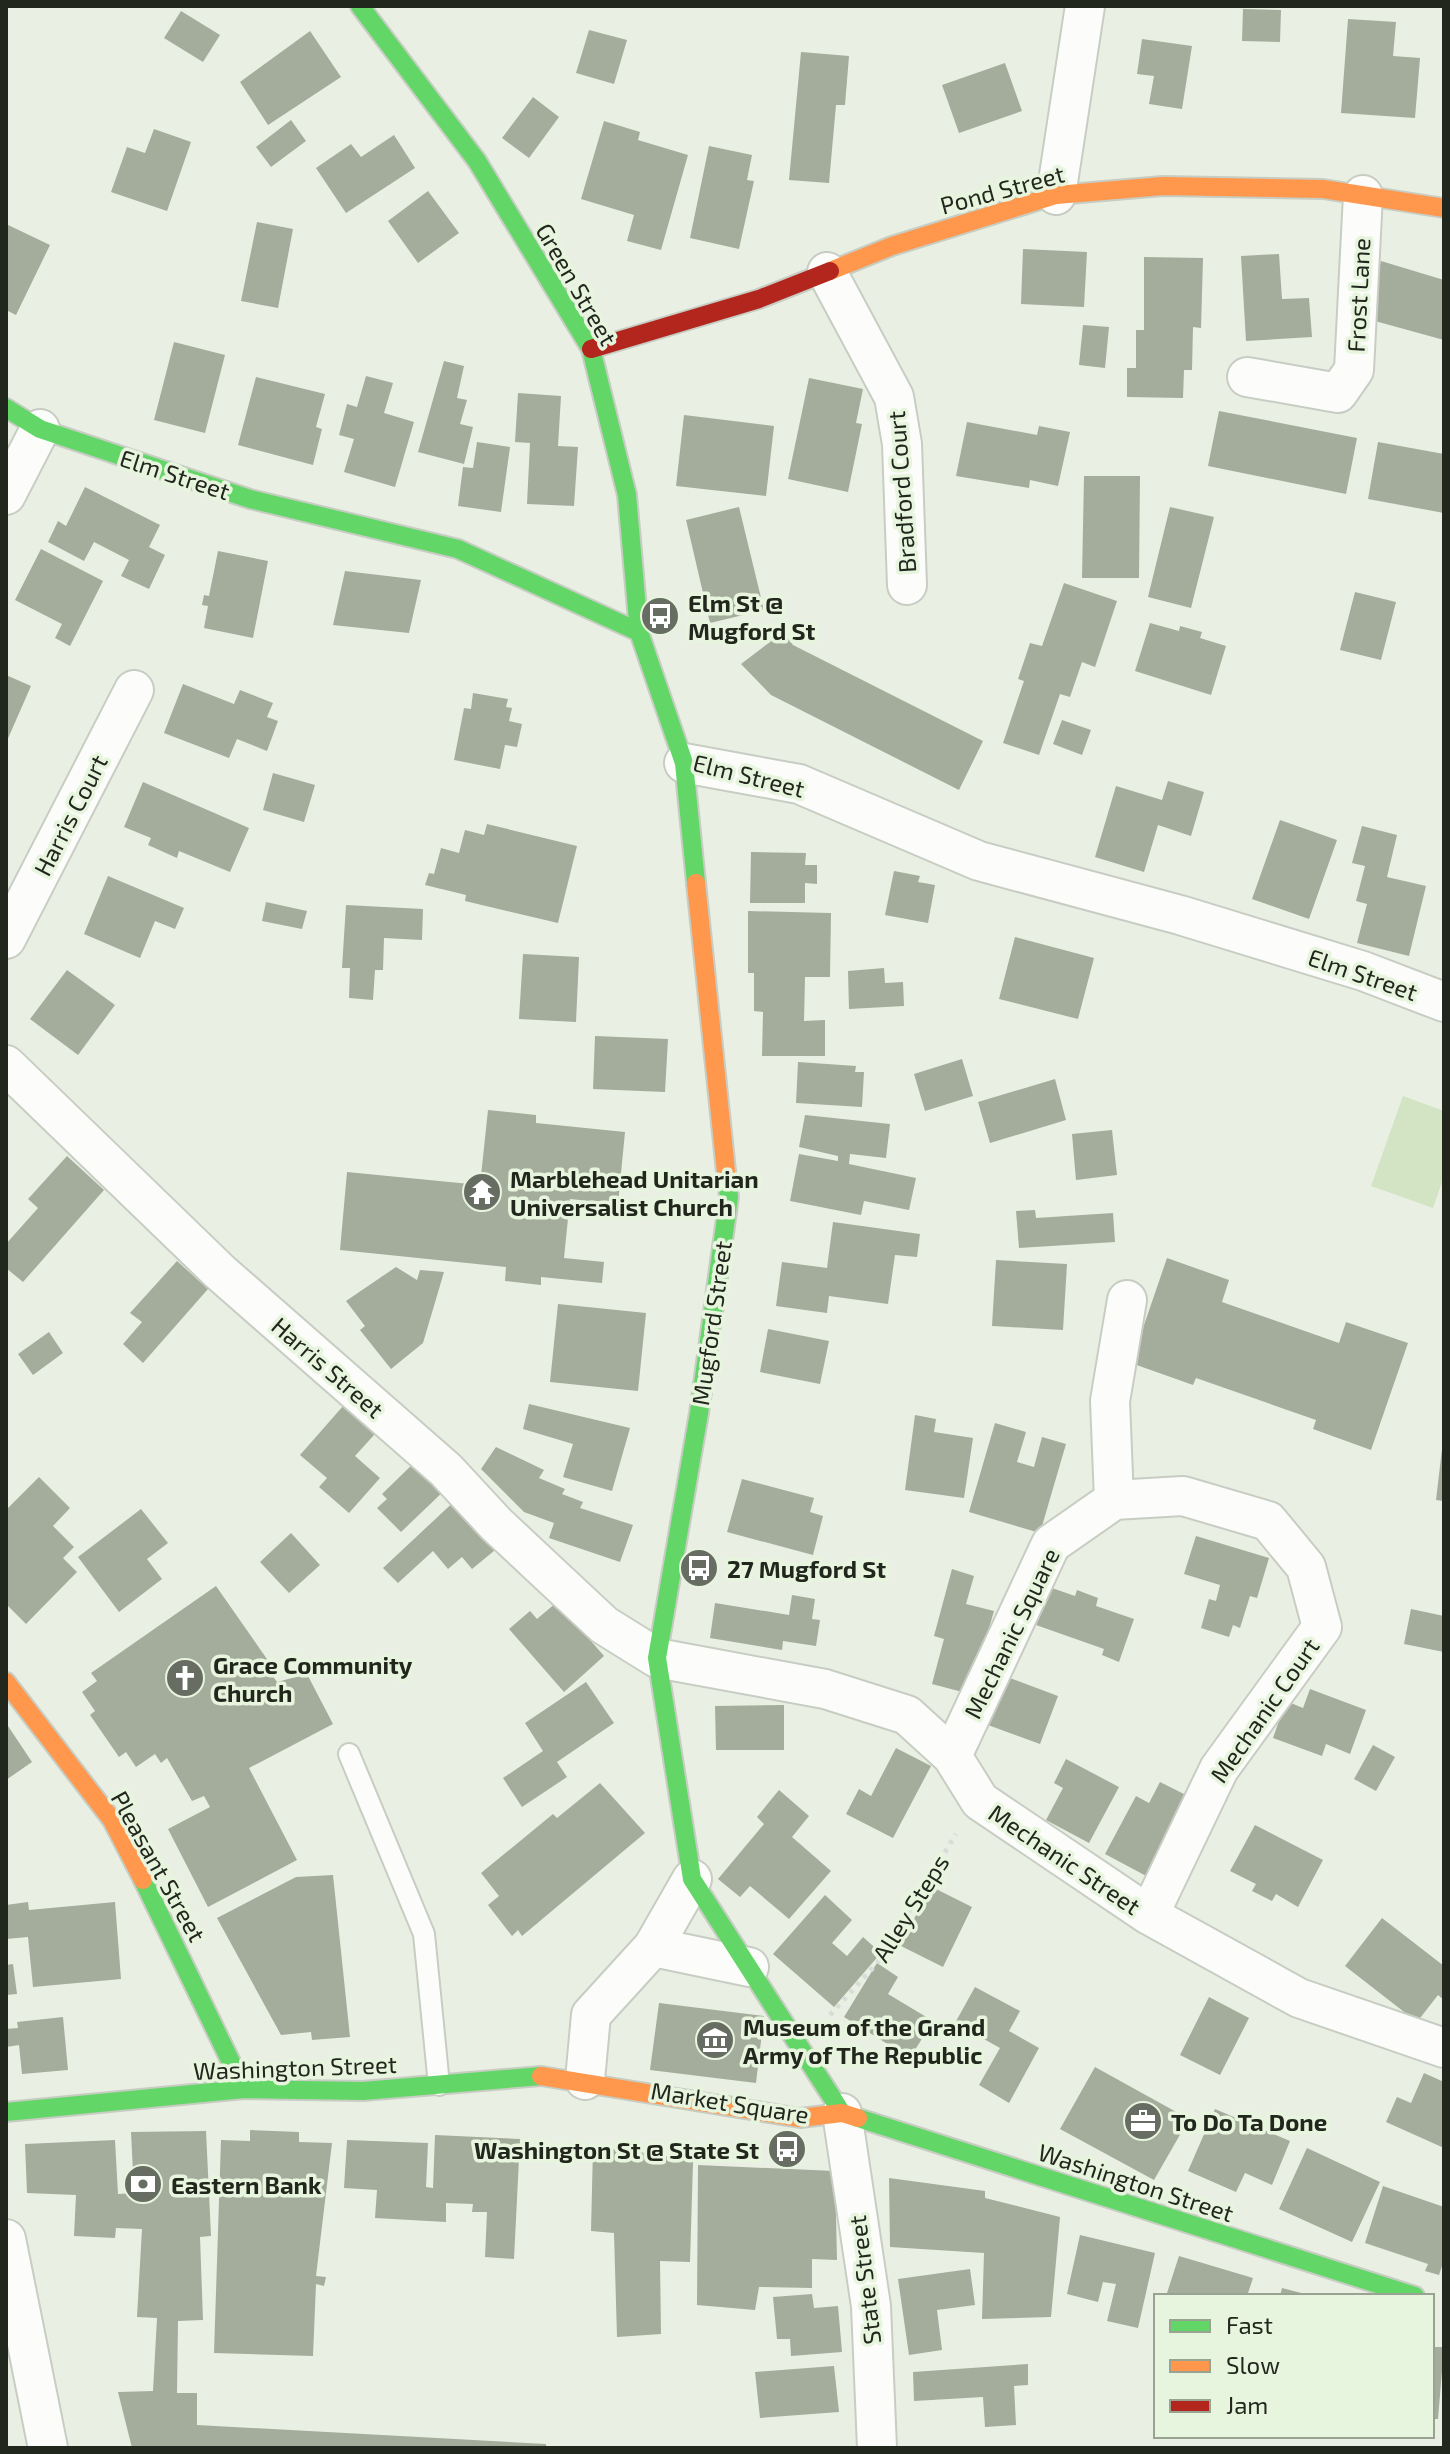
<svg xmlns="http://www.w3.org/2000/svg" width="1450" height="2454" font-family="'Exo 2',sans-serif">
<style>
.green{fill:#d2e4c3}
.building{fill:#a4ac9c}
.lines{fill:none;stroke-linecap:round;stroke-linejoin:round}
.lane-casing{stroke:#c8cdc3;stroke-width:24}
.street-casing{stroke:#c8cdc3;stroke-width:42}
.fast-casing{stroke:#c8cdc3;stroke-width:22}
.slow-casing{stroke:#c8cdc3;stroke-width:22}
.jam-casing{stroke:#c8cdc3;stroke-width:22}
.path{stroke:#dadcd8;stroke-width:5;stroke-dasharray:4 6;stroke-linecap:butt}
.lane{stroke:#fcfdfb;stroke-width:20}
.street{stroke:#fcfdfb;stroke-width:38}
.fast{stroke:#63d668;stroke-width:18}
.slow{stroke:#ff974d;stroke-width:18}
.jam{stroke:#b3261e;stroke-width:18}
.labels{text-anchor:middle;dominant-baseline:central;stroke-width:7;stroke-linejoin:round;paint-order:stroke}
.street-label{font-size:24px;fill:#22271e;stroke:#e8f5de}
.poi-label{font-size:24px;font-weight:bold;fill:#22271e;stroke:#e8f5de;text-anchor:start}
</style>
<rect width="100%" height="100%" fill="#e9f0e3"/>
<!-- green -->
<path class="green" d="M1403,1096l41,15v65l-11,32 -62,-22z"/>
<!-- building -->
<path class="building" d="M1243,9l38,1 -1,32 -38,-1z
M181,11l39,24 -17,27 -39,-24z
M1348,19l48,3 -3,34 27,2 -5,60 -74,-5z
M589,30l38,10 -13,44 -38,-11z
M310,31l31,46 -73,48 -28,-43z
M1142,39l50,7 -10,63 -33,-5 5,-28 -17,-2z
M801,52l48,4 -4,49h-9l-7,78 -40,-3z
M1005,63l17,48 -63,22 -17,-48z
M533,97l26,20 -30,41 -27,-20z
M291,120l15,21 -35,26 -15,-20z
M604,121l36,11 -2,8 50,15 -27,95 -34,-9 7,-26 -53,-16z
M154,129l37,13 -24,69 -56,-19 16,-45 18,6z
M394,135l21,33 -69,45 -30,-45 35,-24 10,13z
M709,146l43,9 -5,25 7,1 -15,68 -49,-11z
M428,191l31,42 -41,30 -30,-42z
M257,222l36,7 -15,79 -37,-7z
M6,224l44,21 -34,70 -10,-5z
M1023,249l64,3 -3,55 -63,-3z
M1279,254l3,45 27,-1 3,39 -66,4 -5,-85z
M1144,257l59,1 -2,70 -8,-1 -1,43h-8l-1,28 -56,-1v-29h9v-38h8z
M1381,261l63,19v60l-80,-22z
M1083,325l26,2 -4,41 -26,-3z
M174,342l51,13 -20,78 -51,-13z
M444,361l20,5 -7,32 10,2 -7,24 13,3 -9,37 -46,-12z
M366,376l27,7 -9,30 30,9 -19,65 -51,-15 10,-33 -15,-4 8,-31 10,3z
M256,377l69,17 -9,33 6,2 -9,36 -75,-20z
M809,378l54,11 -7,34 6,1 -14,68 -60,-13z
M518,393l43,3 -3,50 20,1 -4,59 -47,-2 3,-61 -15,-1z
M1219,411l138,27 -11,56 -138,-28z
M684,415l90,11 -8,70 -90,-10z
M967,422l70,13 2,-9 31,6 -12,54 -28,-6 -1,8 -73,-12z
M477,442l33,5 -9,65 -43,-6 5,-39 10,1z
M1378,442l66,12v59l-76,-14z
M1084,476h56l-1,102h-57z
M85,487l75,38 -11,22 16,8 -16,34 -28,-13 8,-16 -35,-18 -10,19 -36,-19 10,-21 8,5z
M739,507l25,103 -54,13 -24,-103z
M1170,507l44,10 -23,91 -43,-11z
M41,549l62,32 -33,65 -15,-8 7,-14 -47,-24z
M218,551l50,10 -15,77 -49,-10 4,-22 -6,-1 2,-10 5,1z
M345,571l76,9 -12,53 -76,-8z
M1064,583l53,18 -22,66 -13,-5 -12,35 -10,-3 -21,61 -36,-12 21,-62 -6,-2 12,-36 12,3z
M1355,592l41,10 -15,58 -41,-10z
M1150,623l29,8 1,-5 22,6 -2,6 26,8 -15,49 -76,-24z
M783,632l10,13 190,96 -24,49 -188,-95 -30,-31z
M6,675l25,11 -25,57z
M183,684l51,20 6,-14 33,13 -6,14 11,4 -11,30 -30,-12 -8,19 -65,-25z
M473,693l35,6 -2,8 6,1 -3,13 13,3 -5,23 -12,-2 -5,24 -46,-9 10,-52 7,1z
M1062,720l29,10 -9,25 -29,-11z
M273,773l42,12 -11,37 -41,-12z
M1168,781l36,11 -13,44 -33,-11 -14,47 -49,-15 21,-71 46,14z
M143,782l106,46 -19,44 -51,-21 -2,7 -29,-13 3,-7 -27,-11z
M1280,820l57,20 -28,79 -57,-20z
M487,824l90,22 -19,77 -93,-22 1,-6 -41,-10 4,-12 5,1 7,-26 18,5 6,-23 19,5z
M1362,826l35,9 -10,42 39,9 -17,70 -52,-13 10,-39 -11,-3 9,-35 -13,-3z
M751,852l55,1 -1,12h12v19l-12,-1v20h-55z
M894,871l26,5 -2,6 17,3 -7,38 -43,-8z
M108,876l76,32 -9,21 -20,-8 -15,37 -56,-24z
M266,902l41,9 -5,18 -40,-8z
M346,905l77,4 -1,31 -38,-2 -1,32h-8l-2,30 -24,-2 1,-30h-8z
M748,911l83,2 -1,64h-25l-1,44 21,-1v36h-63l1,-44 -9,-1v-38h-6z
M1015,937l79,21 -16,61 -79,-20z
M523,954l56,3 -3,65 -57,-3z
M884,968l1,15 18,-1 1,24 -55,3 -1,-38z
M67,970l48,35 -37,50 -48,-36z
M595,1036l73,3 -3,53 -72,-3z
M962,1059l11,37 -48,15 -11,-37z
M798,1062l58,4 -1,6h9l-2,35 -66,-4z
M1055,1079l11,41 -76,23 -12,-41z
M488,1110l48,5v8l89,9 -7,72 -48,-5 -6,59 40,4 -2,21 -61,-6v8l-36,-4 1,-14 -166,-17 7,-78 133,13z
M805,1115l85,9 -4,34 -36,-4 -1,10 67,14 -7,32 -45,-9 -3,14 -71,-14 9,-47 39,7v-5l-39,-9z
M1112,1130l5,45 -41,5 -4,-46z
M67,1156l37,34 -81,92 -17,-14v-24l32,-36 -10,-9z
M1035,1210l1,8 77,-5 2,29 -96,6 -3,-37z
M833,1222l87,12 -3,23 -22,-2 -7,49 -59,-8 -2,17 -51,-7 6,-44 45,6z
M1167,1258l62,22 -7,22 117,41 7,-21 62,21 -37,107 -58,-21 3,-9 -120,-42 -3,7 -62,-22z
M996,1260l71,4 -4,66 -71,-4z
M177,1261l31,28 -65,74 -20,-19 19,-22 -12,-9z
M396,1267l21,13 3,-10 24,2 -21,71 -32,26 -31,-39 5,-4 -19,-25z
M558,1304l88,9 -8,78 -88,-9z
M768,1329l61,12 -9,43 -60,-12z
M49,1332l14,21 -30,22 -15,-21z
M351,1397l32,28 -28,31 25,22 -31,35 -30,-26 8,-9 -27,-23z
M529,1404l101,24 -18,63 -49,-14 10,-33 -50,-15z
M915,1415l21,4 -2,13 39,6 -9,60 -59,-8z
M995,1423l31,9 -9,30 17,5 8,-30 24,7 -26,89 -71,-21z
M496,1447l48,23 -5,8 26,11 -3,5 21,8 -3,6 53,17 -13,37 -71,-24 5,-15 -30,-11 -43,-43z
M1442,1449h2v52l-8,-1z
M418,1459l29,29 -46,44 -24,-24 10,-9 -5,-5z
M39,1477l31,31 -17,18 21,21 -11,11 14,14 -51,52 -20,-20v-94z
M742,1479l72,19 -4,14 13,4 -10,39 -86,-23z
M460,1496l40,50 -28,23 -10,-12 -14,12 -15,-18 -35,32 -15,-15z
M141,1509l27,34 -21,16 15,20 -43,33 -41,-55z
M291,1533l29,32 -31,28 -29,-31z
M1196,1536l73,22 -12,40 -7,-2 -10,32 -7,-3 -4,12 -28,-9 8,-29 7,2 4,-16 -36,-11z
M952,1569l22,7 -8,28 28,7 -24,83 -38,-10 12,-45 -10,-3z
M216,1586l60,86 -4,3 5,7 30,-8 26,50 -84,44 48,92 -89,47 -40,-78 42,-22 -6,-11 -12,5 -25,-43 -6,5 -6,-9 -19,13 -10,-15 -7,5 -29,-42 5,-4 -13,-19 15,-11 -6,-8z
M1049,1587l26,9 2,-6 21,8 -2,8 38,13 -15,43 -17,-7 2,-6 -68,-24z
M792,1595l23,4 -3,20 8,1 -4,26 -33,-5 -1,9 -72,-12 5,-35 74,12z
M557,1602l47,54 -40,36 -55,-63 21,-18 7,8z
M1411,1609l33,7v36l-40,-8z
M1007,1677l51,19 -18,48 -52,-19z
M586,1682l28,41 -57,39 10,15 -45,30 -19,-29 40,-27 -18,-28z
M1310,1689l56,21 -16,44 -24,-10 -4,12 -49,-18 13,-37 17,7z
M784,1705v45h-68l-1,-44z
M8,1726l24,36 -26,18v-52z
M1373,1745l22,12 -19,34 -22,-12z
M896,1748l35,18 -38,72 -47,-24 13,-25 12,7z
M1066,1759l53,28 -30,56 -43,-23 17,-32 -9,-5z
M1160,1782l32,16 -42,80 -45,-24 31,-58 13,7z
M600,1783l45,50 -123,103 -4,-6 -6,6 -24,-31 11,-9 -18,-23 72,-59 4,4z
M779,1790l30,26 -17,21 39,34 -42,48 -39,-33 -10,11 -22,-18 46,-55 -7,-7z
M1255,1825l68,35 -25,47 -22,-13 -4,7 -20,-10 4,-7 -26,-13z
M333,1875l17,162 -38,3 -1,-8 -30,3 -64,-117 79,-41z
M930,1886l42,21 -29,60 -42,-21z
M825,1895l27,25 -20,23 15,13 16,-19 18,16 -47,54 -61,-53z
M28,1902l1,8 86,-8 6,77 -88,8 -5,-50 -22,2v-34z
M1382,1918l62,48v34l-6,-5 -21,27 -72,-56z
M877,1963l21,14 -10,17 45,27 -23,37 -66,-41z
M13,1964l4,30 -11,1v-30z
M975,1987l45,24 -11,20 30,17 -30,55 -30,-18 21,-37 -45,-25z
M1209,1997l40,21 -29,57 -40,-20z
M659,2003l105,13 -8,67 -106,-13z
M63,2017l5,53 -46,4 -3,-29 -13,2v-18l12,-1 -1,-6z
M1095,2067l94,52 -35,61 -94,-51z
M1424,2073l20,9v66l-58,-26 11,-25 14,6z
M1215,2109l75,32 -18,44 -27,-12 -9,19 -48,-21z
M250,2130l49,2v10l33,1 -16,133 10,1 -2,9 -8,-2 -3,72 -99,-3 7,-213 29,1z
M206,2131l5,105 -11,1 3,83 -25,1 -1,72h20v32l349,19v4h-414l-14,-56 35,-1 4,-73 -20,-1 5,-88 -26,-1 -1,10 -41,-2 2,-41 -49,-2 -2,-49 90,-4 3,54 16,-1 -3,-61z
M435,2135l85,4 -6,120 -29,-2 2,-45h-15l1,-8 -27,-1v19l-71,-4 2,-28 -33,-2 3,-48 81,3 -2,44 7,1z
M593,2147l63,7 37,8 -3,100 -30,-1 1,73 -44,3 -3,-104 -23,-2z
M1307,2148l73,34 -28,60 -73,-33z
M698,2165l137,6 2,89 -25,-1v29l-53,-1 -4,23 -58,-5z
M889,2178l96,13v7l75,19 -9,100 -69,2 2,-66 -94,-6z
M1383,2186l61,21v53l-5,15 -14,-4 3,-7 -63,-21z
M1080,2235l75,18 -17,75 -31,-7 9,-37 -13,-2 -5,20 -31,-8z
M1179,2256l74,22 -6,18 -80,-3z
M970,2269l5,36 -38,5 5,40 -33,5 -11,-76z
M1282,2288l27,7v1h-29z
M812,2294l2,14 24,-2 4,46 -51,4 -1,-17h-13l-4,-42z
M1432,2347h12l-6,72h-6z
M1028,2364v21l-14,1 2,39 -31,2 -2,-30 -69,4 -1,-29z
M834,2366l5,46 -79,6 -5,-46z"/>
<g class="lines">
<!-- lane casing -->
<g class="lane-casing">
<path id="lane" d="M349,1754l75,180 15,151"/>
</g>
<!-- street casing -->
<g class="street-casing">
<path id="street" d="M1056,195l29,-189
M827,272l67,125 8,47 5,141
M1247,377l91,16 16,-23 9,-175
M6,495l34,-66
M684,763l115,21 180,77 201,54 183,56 81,31
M6,939l128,-249
M6,1065l214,207 226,198 50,54 108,101 53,33 168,31 82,26 45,41 28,45 169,114 150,83 145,50
M1114,1500l69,-4 85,25 38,46 16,60 -103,142 -70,146
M952,1756l99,-212 63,-44 -4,-99 17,-101
M653,1947l96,20
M585,2080l6,-65 62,-68 39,-68
M842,2113l29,193 6,142
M6,2239l42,209"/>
</g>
<!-- fast casing -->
<g class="fast-casing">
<path id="fast" d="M360,6l117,155 114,188 36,146 12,137 45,131 12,120
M6,408l34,21 210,70 208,50 181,83
M727,1181l2,16 -30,216 -42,245 35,221 150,234
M143,1880l101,209
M6,2112l238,-23 119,2 178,-15
M858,2118l557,178"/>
</g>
<!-- slow casing -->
<g class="slow-casing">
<path id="slow" d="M830,271l62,-25 164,-51 107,-9 160,3 121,19
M696,883l31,298
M6,1682l106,138 31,60
M541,2076l259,42 42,-5 16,5"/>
</g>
<!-- jam casing -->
<g class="jam-casing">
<path id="jam" d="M591,349l168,-50 71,-28"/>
</g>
<!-- path -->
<path class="path" d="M830,2015l49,-54 77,-127"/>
<!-- lane -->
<use href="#lane" class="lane"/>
<!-- street -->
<use href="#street" class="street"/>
<!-- fast -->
<use href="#fast" class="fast"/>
<!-- slow -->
<use href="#slow" class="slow"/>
<!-- jam -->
<use href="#jam" class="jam"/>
</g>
<!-- icons -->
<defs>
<g id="bus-disc" transform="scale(2)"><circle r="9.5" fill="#686d63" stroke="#e8f5de"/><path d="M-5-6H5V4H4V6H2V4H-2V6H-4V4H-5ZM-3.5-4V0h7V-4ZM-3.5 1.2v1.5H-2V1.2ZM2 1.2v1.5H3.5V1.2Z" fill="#fff"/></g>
<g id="temple-disc" transform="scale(2)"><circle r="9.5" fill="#686d63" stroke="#e8f5de"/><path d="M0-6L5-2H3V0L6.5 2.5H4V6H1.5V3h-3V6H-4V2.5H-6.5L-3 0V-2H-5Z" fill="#fff"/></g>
<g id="church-disc" transform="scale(2)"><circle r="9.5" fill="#686d63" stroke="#e8f5de"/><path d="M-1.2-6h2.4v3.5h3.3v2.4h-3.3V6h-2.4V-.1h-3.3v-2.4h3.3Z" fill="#fff"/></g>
<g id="museum-disc" transform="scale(2)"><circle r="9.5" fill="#686d63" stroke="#e8f5de"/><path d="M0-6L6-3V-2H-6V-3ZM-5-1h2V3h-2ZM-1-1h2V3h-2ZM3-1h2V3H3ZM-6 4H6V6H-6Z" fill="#fff"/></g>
<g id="office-disc" transform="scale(2)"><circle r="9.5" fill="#686d63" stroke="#e8f5de"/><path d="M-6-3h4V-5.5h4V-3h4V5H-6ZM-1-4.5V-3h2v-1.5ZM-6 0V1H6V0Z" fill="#fff"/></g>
<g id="bank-disc" transform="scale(2)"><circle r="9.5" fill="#686d63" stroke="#e8f5de"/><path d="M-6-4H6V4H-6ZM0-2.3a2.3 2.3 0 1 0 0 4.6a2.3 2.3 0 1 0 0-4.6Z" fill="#fff"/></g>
</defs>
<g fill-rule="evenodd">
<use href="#bus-disc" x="660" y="616"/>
<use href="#temple-disc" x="482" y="1192"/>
<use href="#bus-disc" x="699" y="1568"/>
<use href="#church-disc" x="185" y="1678"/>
<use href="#museum-disc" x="715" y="2040"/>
<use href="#office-disc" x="1143" y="2121"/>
<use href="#bus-disc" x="787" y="2149"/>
<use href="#bank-disc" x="143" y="2184"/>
</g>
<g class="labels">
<!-- street labels -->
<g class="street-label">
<text transform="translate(1002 189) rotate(-15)">Pond Street</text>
<text transform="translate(577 284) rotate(60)">Green Street</text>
<text transform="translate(1358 295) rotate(-87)">Frost Lane</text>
<text transform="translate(175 474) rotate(18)">Elm Street</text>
<text transform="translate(901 492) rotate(-94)">Bradford Court</text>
<text transform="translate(749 775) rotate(14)">Elm Street</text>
<text transform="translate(70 815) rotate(-63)">Harris Court</text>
<text transform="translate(1363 974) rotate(19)">Elm Street</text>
<text transform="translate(711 1323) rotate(-82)">Mugford Street</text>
<text transform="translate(328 1367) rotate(41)">Harris Street</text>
<text transform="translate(1011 1633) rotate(-64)">Mechanic Square</text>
<text transform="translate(1264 1710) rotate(-55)">Mechanic Court</text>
<text transform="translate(1065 1859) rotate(34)">Mechanic Street</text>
<text transform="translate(159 1866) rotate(61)">Pleasant Street</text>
<text transform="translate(910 1908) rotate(-58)">Alley Steps</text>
<text transform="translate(295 2067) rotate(-2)">Washington Street</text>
<text transform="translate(730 2102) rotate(9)">Market Square</text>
<text transform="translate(1136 2182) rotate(18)">Washington Street</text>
<text transform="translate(864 2280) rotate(-97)">State Street</text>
</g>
<!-- poi labels -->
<g class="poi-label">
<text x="688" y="602">Elm St @<tspan x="688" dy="28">Mugford St</tspan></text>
<text x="510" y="1178">Marblehead Unitarian<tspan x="510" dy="28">Universalist Church</tspan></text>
<text x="727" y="1568">27 Mugford St</text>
<text x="213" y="1664">Grace Community<tspan x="213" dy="28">Church</tspan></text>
<text x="743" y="2026">Museum of the Grand<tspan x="743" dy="28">Army of The Republic</tspan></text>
<text x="1171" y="2121">To Do Ta Done</text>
<text x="759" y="2149" text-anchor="end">Washington St @ State St</text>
<text x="171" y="2184">Eastern Bank</text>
</g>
</g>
<!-- border -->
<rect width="1450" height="2454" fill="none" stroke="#22271e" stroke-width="16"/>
<!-- legend -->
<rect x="1154" y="2294" width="280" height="144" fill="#e8f5de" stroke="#99a391" stroke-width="2"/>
<rect x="1170" y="2320" width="40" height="12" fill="#63d668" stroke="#99a391" stroke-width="2"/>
<text x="1226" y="2334" font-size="24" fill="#22271e">Fast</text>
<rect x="1170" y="2360" width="40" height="12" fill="#ff974d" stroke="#99a391" stroke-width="2"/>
<text x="1226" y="2374" font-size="24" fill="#22271e">Slow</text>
<rect x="1170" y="2400" width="40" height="12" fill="#b3261e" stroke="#99a391" stroke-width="2"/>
<text x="1226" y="2414" font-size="24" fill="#22271e">Jam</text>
</svg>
